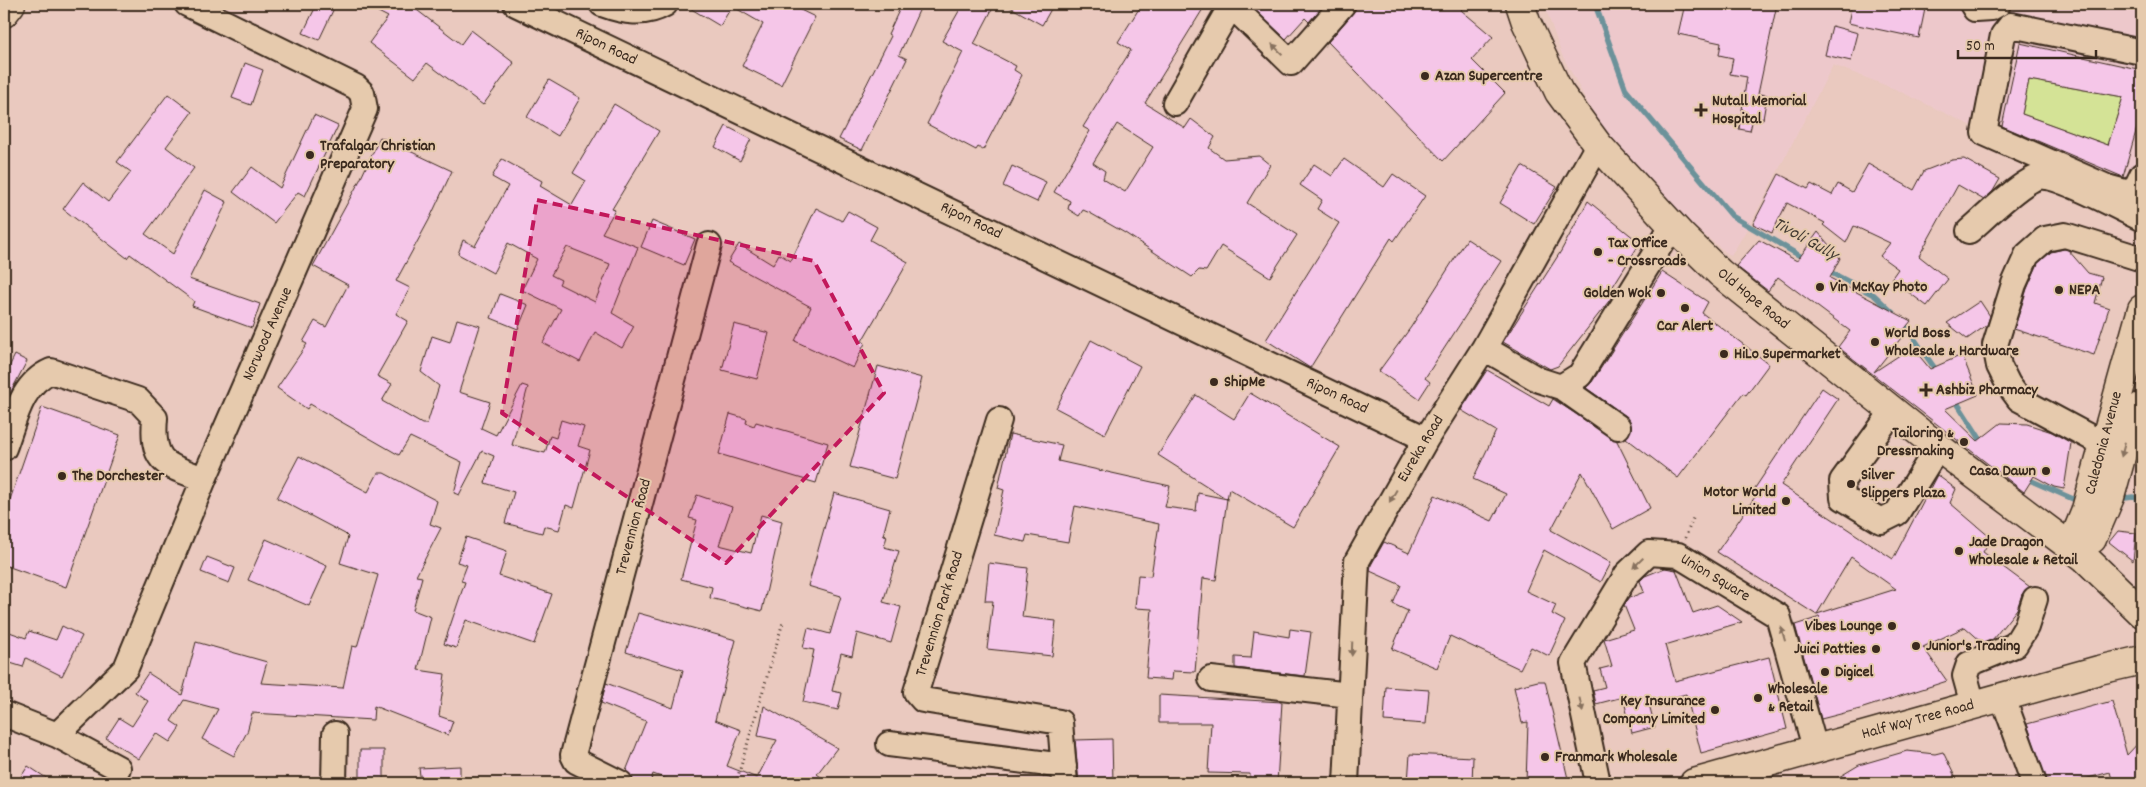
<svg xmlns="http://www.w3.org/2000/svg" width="2146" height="787" font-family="Dekko,sans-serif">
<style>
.built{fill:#edc8cb}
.green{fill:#d4e396;stroke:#88865a}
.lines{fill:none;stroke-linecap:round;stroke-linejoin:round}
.stream{stroke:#6c929a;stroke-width:5.5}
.building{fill:#f5c6e8;stroke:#3b2a1e;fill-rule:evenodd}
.minor-casing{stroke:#3b2a1e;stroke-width:28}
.major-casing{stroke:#3b2a1e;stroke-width:31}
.path{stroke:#3b2a1e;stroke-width:3;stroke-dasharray:1 4;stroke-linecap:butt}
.minor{stroke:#e6caad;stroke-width:24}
.major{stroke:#e6caad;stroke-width:28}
.oneway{fill:#88725e}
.marked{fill:#c2185b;fill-opacity:0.2;stroke:#c2185b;stroke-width:4;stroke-dasharray:10 6;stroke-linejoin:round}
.poi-dot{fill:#3b2a1e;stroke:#e6caad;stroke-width:2}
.labels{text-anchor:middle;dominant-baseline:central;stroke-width:4;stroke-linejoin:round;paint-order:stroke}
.street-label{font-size:16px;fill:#3b2a1e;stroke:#e6caad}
.poi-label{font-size:16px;font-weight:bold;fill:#3b2a1e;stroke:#e6caad;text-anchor:start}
.water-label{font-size:18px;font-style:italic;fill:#433b33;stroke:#e6caad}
</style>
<rect width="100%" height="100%" fill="#eac9bf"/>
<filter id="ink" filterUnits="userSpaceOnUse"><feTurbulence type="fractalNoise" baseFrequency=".02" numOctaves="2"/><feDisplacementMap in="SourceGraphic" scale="10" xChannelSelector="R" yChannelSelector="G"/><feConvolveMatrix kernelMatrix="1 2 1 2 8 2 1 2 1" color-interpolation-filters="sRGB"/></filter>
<g filter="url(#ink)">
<!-- built -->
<path class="built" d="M1544,4h598v204l-247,-119 -62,-24 -79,152 -23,39 -77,-60 -51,-65 -41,-76z"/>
<!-- green -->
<path class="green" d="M2029,80l94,17 -15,48 -86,-31z"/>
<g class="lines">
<!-- stream -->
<path class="stream" d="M1595,4l31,86 106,126 75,44
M1826,270l48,25 19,18
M1902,321l36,52
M1954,398l30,47
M2025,478l55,24
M2117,499l16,-2 9,3"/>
</g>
<!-- building -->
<path class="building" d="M317,4h19l-17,36 -16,-7z
M363,4h46l52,40 10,-14 43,33 -31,42 -56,-42 -12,15 -46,-35 19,-26z
M683,4h105l27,13 -34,68 -39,-19 21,-42 -31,-18 -12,20z
M902,4h20l-23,51 8,4 -45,91 -23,-11 52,-103 -3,-2z
M963,4h32l-21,40 42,22 -2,4 8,5 -39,75 -5,-3 -2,3 -49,-26 36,-72 -21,-11z
M1005,4h36l10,5 -9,16z
M1142,4h64l-61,99 40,25 6,-9 24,18 -6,11 15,11 35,-3 11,9 -23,38 50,32 -27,42 -49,-31 -15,25 -7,-1 -7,7 -67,-44 -35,-20 -7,-3 -4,6 -11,-7 2,-8 -16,-9 36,-61 -7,-4 48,-77 -13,-8zM1117,124l36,23 -28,45 -22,-13 2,-8 -12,-8z
M1249,4h76l-16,18 -4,-4 -19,21z
M1356,4h109l-4,6 32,27 -21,23 33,33 -62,68 -115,-119 25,-29z
M1685,4h92l-19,90 9,1 -4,24 -10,-1 -3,13 -11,-2 8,-52 -17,-3 3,-16 -14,-3 2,-12 -43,-9z
M1852,4h74l-7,34 -71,-15z
M1832,26l26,7 -7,28 -26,-6z
M2020,43l122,27v40l-19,67 -121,-51zM2029,80l94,17 -15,48 -86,-31z
M245,63l18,7 -12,35 -19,-7z
M549,80l31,18 -22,38 -31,-19z
M168,94l24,18 -26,35 28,21 -49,66 28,20 32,-64 22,12 -38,77 71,25 -8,24 -60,-22 2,-5 -64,-47 -3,4 -64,-49 20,-27 25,20 23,-30 -14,-10z
M614,104l45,27 -47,78 3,1 -13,23 36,14 -26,66 22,13 -12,22 -27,-16 -15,30 -37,-19 18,-34 -39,-19 15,-31 -29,-16 -15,30 -35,-19 5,-14 12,6 33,-60 -16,-9 10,-18 40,22 -2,5 32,19 14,-24 -13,-8zM567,247l43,17 -15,38 -36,-18 2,-4 -10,-5z
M314,115l24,11 -33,70 -7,-4 -24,31 -41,-31 19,-25 28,21z
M726,126l25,13 -11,22 -25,-14z
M380,137l72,34 -23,49 -33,61 14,7 -14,26 12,7 -31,55 15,8 -10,17 40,23h5l12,-38 -18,-14 11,-36 18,6 7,-23 23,7 -21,66 31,10 -9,26 15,7 26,-50 6,2 -16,58 33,8 5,-17 6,2 5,-18 23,7 -6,19 12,4 -16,58 -8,-3 -7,25 -15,-4 -2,7 -37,-10 9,-31 -29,-9 9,-27 -12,-5 -23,44 -5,-2 8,-31 -52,-25 -11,18 -89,-51 -3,5 -30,-21 30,-44 -4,-2 12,-21 11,6 22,-42 -35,-19 47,-86z
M1344,159l40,28 9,-13 32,22 -31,45 -3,-3 -81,130 -44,-28 73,-117 -22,-14 5,-9 -22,-15 14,-21 18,12z
M1964,159l36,20 -7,12 -9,9 -26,-15 -39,71 29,23 -21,27 -36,-27 7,-10 -18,-13 10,-13 -36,-17 -8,17 -23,-18 2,-2 -38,-20 -15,30 -19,-9 26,-50 29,15 3,-5 21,11 6,-11 14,8 16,-28 46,26 10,-19 28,-11z
M1012,166l34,16 -9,20 -34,-16z
M1522,166l35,21 -23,37 -34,-21z
M1588,201l52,42 -30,48 4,2 -5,8 -51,65 -8,3 -47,-27 58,-91z
M816,208l26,13 6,-10 29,16 -7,13 38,22 -46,79 3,2 -12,25 -58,-27 16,-34 -83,-45 11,-18 34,21 6,-11 12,7z
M652,221l43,18 -11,26 -43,-18z
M1818,232l22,26 -10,20 81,43 -8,10 2,2 -31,39 38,-25 18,22 32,-14 16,40 -33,14 33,32 23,-18 26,1 25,8 19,11 -7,46 -10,-2 -20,-11 -10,16 -186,-145 12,-16 -72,-54 -10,14 -32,-25 23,-26 38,21z
M1467,239l34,22 -76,117 5,4 -11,17 -40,-28 32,-44z
M2064,249l4,1 20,23 14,4 -7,26 14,5 -15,47 -80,-26 13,-40 11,-26 13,-11z
M1662,272l46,30 -6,11 67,51 -23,31 -3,-2 -65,85 -52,-40 6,-10 -6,-12 -40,-28 6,-6z
M500,294l28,11 -10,24 -27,-11z
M1980,301l10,15 -3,9 -20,14 -20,-16z
M734,324l35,9 -12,46 -35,-9z
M1091,340l49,26 -35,68 -49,-26z
M15,355l12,6 -20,38 -3,-2v-20z
M878,366l44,12 -27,101 -45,-12z
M1487,370l62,36 4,-7 64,42 33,67 -37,21 -31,-57 -31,58 60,33 -10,19 -57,-32 -18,41 30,14 -4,9 13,7 -16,35 -18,-9 -11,22 -70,-33 -13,32 -45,-19 16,-38 -15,-7 8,-19 -31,-14 1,-6 13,-23 25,11 26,-58 57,26 14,-27 -33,-15 23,-48 -35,-21z
M1822,388l16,11 -57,86 112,74 44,-84 19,14 -6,14 41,35 -8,14 47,35 -8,7 -5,15 -24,30 -10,4 -18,-16 -42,20 24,34 -87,28 -39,10 -26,-94 25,-8 -103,-65 40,-58 -4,-3zM1851,557l45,32 -79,25z
M1250,393l90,54 -47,80 -64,-38 -2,10 -69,-44 38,-60 38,24z
M42,407l78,28 -54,152 -62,-22v-48z
M730,414l17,5 -1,4 8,3 2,-4 72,21 -12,40 -97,-29z
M1010,434l52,11 -4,16 112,25 -5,21 31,4 2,-18 29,6 -11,81 -13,-2 -8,94 -22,-1 -1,9 -26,-2 6,-69 -17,-1 3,-33 13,1 8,-52 -84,-18 -7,36 -41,-7 -2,7 -31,-7 10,-45 -6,-2z
M299,456l69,36 10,-19h6l53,28 -7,23 11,4 -25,48 6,1 -9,33 18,7 -13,53 27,4 -6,42 14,5 -5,14 -74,-29 -1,14 -121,-7 -5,19 -13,24 -32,-17 16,-30 -34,-9 -13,21 9,6 -10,15 -14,-9 -17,26 -33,-21 13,-20 13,8 16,-25 -13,-9 13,-19 34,22 14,-53 71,20 -6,21 82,5 9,-42 5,1 21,-72 -38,-12 8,-26 -3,-3 -68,-36z
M834,493l56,16 -7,26 4,1 -3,11 15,4 -16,51 18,5 -10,36 -34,-10 -5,23 -11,-3 -9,38 10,2 -4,17 -35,-8 11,-52 -11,-2 5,-20 22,6 11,-38 -33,-10z
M697,495l35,12 -13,38 32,8 10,-38 21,6 -20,90 -52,-13 2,-11 -31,-8 16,-59 -8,-2z
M2118,531l18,2 -3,28 -24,-19z
M466,537l41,14 -8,25 53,18 -18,50 -68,-24 -10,28 -12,-4 21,-62 -4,-1 6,-16 -10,-3z
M266,539l61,27 -18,40 -61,-26z
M207,557l28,11 -6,15 -28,-11z
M989,563l39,5 -6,49 34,4 -4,35 -65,-7 6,-48h-8z
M1665,568l11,2 17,43 24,-8 25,17 -77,23 10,36 94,-24 18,72 -86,24 -15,-59 -37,10 6,23 -23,6 -9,-36 -27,7 -3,-14 12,-3 -5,-18 12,-3 -8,-27 30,-9 -10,-25 5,-7 15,-6 -4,-11 5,-5z
M638,613l98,27 -21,80 26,10 -14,36 30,12 20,-38 -19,-4 6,-30 73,42 -20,26 12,9h-151l-25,-9 -3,9 -17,-2 -7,-10 20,-50 -45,-18 5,-20 67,25 10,-38 -57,-18z
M62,626l20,10 -20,40 -36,-18 -3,9 -19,-6v-31l22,8 3,-7 27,9z
M1290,629l21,3 -6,44 -70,-8v-11l16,1 3,-27 35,6z
M1538,681h7l24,102h-43l2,-61 -6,1 -8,-36z
M1386,687l43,3 -3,34 -42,-3z
M1159,695l123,7 -5,81h-27v-9l-42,-1 3,-50h-52z
M2112,701l15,54 15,-16v44h-29l-3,-11 -40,11h-23l-20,-59z
M1112,739l1,44h-34l-4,-43z
M360,750h24v33h-24z
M1907,751l28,3 8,-2 15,31h-129l30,-18z
M1410,754l63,3 -1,26h-64z
M28,766l26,17h-37z
M460,766v17h-39l-2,-15z"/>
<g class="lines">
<!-- minor casing -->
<g class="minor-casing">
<path id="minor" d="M516,4l910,435
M602,4c22,8 42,12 63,0
M1972,4l3,5 16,-1 7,-4
M1231,5l60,58 52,-59
M2142,52l-131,-27 -8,10 -19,98 123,54 26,7 9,-19
M1175,103l57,-99
M1969,231c15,-13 54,-51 70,-54 17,-3 85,33 103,42
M1484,348l55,32 22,7 19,-12 92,-149
M1561,387l57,40
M1893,411l-51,70 1,17 38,23 16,-8 41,-66
M999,420l-83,272 7,8 137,22 5,61
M2103,444l-84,-45 -11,-15 -9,-18 -4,-21 19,-61 13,-29 18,-16 20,-4 77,24
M4,448c11,-29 17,-64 47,-77l87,29 17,18c-4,46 11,47 49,61
M1211,679l139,16
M2003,698l31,85
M1973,705l-8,-29 4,-12 46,-19 11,-18 9,-28
M4,714l53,21 61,33
M57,735l69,-67 78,-189 161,-370 -3,-16 -6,-6 -169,-83
M889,744l175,22
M334,783l1,-49
M620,783l-44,-22 -3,-6 136,-510
M1346,783l11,-222 69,-122 58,-91 114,-203
M1598,783l-25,-120 54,-89 22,-21 29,2 100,61 37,132"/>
</g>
<!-- major casing -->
<g class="major-casing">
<path id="major" d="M1520,4l6,18 33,70 39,53 83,90 39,38 218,174 146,110 58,56
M4,13l7,-9
M2092,539l18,-42 21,-76 11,-15
M2071,547l14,-34 57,-204
M1694,783l405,-113 43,-10"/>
</g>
<!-- path -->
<path class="path" d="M1685,538l9,-22
M736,783l47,-161"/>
<!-- minor -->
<use href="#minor" class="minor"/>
<!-- major -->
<use href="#major" class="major"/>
</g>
<!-- one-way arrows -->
<defs><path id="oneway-solid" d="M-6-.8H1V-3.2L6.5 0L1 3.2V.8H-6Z" transform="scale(1.25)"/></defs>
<g class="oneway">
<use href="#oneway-solid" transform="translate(1277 49) rotate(-136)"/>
<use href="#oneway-solid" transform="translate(2123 450) rotate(105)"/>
<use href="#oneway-solid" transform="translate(1393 496) rotate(120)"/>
<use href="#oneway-solid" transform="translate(1638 563) rotate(135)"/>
<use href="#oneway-solid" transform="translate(1783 634) rotate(-106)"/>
<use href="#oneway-solid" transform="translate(1352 649) rotate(92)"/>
<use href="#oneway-solid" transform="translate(1581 705) rotate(78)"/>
</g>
</g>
<!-- marked area -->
<path class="marked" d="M537,200l277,61 70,132 -158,170 -224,-150z"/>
<!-- markers -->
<g class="poi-dot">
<circle cx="1425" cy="76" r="5"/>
<path d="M1698.5 102.5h5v5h5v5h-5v5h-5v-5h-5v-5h5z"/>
<circle cx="310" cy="155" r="5"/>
<circle cx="1598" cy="252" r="5"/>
<circle cx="1820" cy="287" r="5"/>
<circle cx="2059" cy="290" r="5"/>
<circle cx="1661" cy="293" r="5"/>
<circle cx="1685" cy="308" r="5"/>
<circle cx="1875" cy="342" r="5"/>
<circle cx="1724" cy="354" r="5"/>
<circle cx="1214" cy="382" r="5"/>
<path d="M1923.5 382.5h5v5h5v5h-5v5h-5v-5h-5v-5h5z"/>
<circle cx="1964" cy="442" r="5"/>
<circle cx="2046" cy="471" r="5"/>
<circle cx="62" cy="476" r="5"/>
<circle cx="1851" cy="484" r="5"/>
<circle cx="1786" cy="501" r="5"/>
<circle cx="1959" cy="551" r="5"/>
<circle cx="1892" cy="626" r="5"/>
<circle cx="1916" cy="646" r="5"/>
<circle cx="1876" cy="649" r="5"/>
<circle cx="1825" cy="672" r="5"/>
<circle cx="1758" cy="698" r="5"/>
<circle cx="1715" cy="710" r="5"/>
<circle cx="1545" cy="757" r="5"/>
</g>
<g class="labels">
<!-- street labels -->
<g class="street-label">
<text transform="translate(606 47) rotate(26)">Ripon Road</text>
<text transform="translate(971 221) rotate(26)">Ripon Road</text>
<text transform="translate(1753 299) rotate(39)">Old Hope Road</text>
<text transform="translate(268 334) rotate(-66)">Norwood Avenue</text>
<text transform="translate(1337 396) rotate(25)">Ripon Road</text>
<text transform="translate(2104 443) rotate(-75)">Caledonia Avenue</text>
<text transform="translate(1421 449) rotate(-59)">Eureka Road</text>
<text transform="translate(634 527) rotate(-75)">Trevennion Road</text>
<text transform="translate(1715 578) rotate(31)">Union Square</text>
<text transform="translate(940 614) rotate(-73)">Trevennion Park Road</text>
<text transform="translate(1918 720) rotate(-15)">Half Way Tree Road</text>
</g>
<!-- poi labels -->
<g class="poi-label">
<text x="1435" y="76">Azan Supercentre</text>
<text x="1712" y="101">Nutall Memorial<tspan x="1712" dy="18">Hospital</tspan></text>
<text x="320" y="146">Trafalgar Christian<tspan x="320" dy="18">Preparatory</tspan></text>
<text x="1608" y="243">Tax Office<tspan x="1608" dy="18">- Crossroads</tspan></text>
<text x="1830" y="287">Vin McKay Photo</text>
<text x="2069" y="290">NEPA</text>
<text x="1651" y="293" text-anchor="end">Golden Wok</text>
<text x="1685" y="326" text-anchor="middle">Car Alert</text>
<text x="1885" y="333">World Boss<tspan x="1885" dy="18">Wholesale &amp; Hardware</tspan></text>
<text x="1734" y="354">HiLo Supermarket</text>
<text x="1224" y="382">ShipMe</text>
<text x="1936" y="390">Ashbiz Pharmacy</text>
<text x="1954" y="433" text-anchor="end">Tailoring &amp;<tspan x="1954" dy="18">Dressmaking</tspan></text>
<text x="2036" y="471" text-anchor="end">Casa Dawn</text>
<text x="1861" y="475">Silver<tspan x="1861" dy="18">Slippers Plaza</tspan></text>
<text x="72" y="476">The Dorchester</text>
<text x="1776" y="492" text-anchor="end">Motor World<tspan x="1776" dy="18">Limited</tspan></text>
<text x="1969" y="542">Jade Dragon<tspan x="1969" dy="18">Wholesale &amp; Retail</tspan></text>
<text x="1882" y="626" text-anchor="end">Vibes Lounge</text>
<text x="1926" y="646">Junior's Trading</text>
<text x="1866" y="649" text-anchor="end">Juici Patties</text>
<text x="1835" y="672">Digicel</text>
<text x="1768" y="689">Wholesale<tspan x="1768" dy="18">&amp; Retail</tspan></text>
<text x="1705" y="701" text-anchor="end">Key Insurance<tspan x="1705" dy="18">Company Limited</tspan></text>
<text x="1555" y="757">Franmark Wholesale</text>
</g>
<!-- water labels -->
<g class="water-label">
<text transform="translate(1805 240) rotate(29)">Tivoli Gully</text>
</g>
</g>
<!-- margin -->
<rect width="2146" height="787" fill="none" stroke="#e6caad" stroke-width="20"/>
<rect x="10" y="10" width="2126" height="767" fill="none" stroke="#3b2a1e" stroke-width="2" filter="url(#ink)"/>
<!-- scale -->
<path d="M1958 50v8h138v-8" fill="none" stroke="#3b2a1e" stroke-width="2.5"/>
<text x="1966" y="50" font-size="15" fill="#3b2a1e" stroke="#e6caad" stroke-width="4" paint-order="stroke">50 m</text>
</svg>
